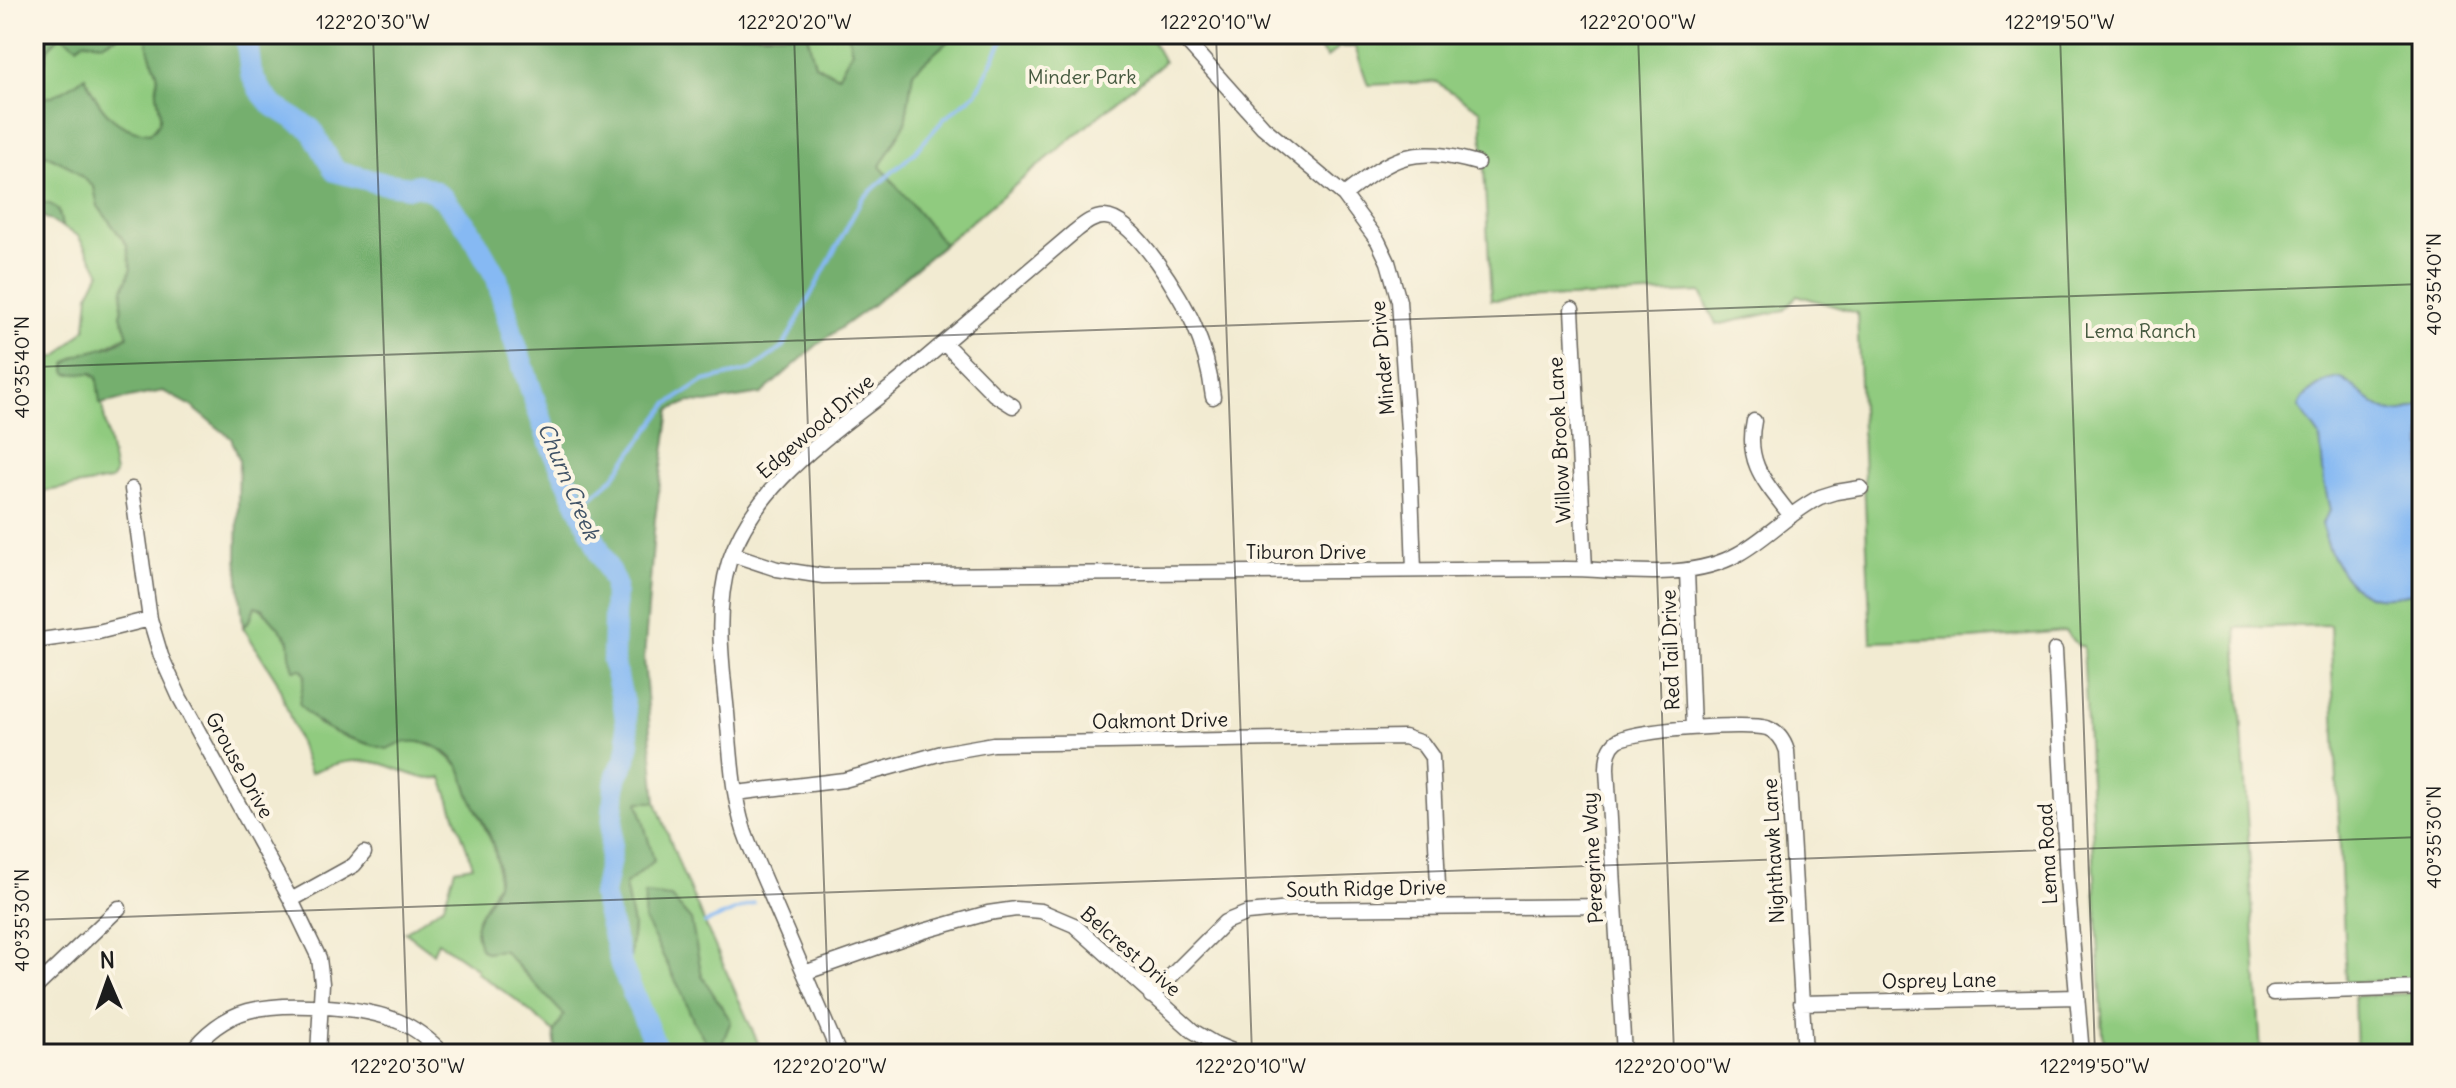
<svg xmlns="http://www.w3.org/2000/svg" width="2456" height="1088" font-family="Delius,sans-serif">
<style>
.green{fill:#90cb7f;stroke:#56744e;stroke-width:2}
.forest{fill:#74af6e;stroke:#486645;stroke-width:2}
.water{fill:#86b9f3;stroke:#516a88;stroke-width:2}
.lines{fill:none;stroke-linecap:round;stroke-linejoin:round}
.stream{stroke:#86b9f3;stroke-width:4}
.river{stroke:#86b9f3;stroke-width:22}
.street-casing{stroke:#67645c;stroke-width:17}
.street{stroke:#fff;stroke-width:14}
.ticks{fill:none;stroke:#1c1c1c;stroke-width:2;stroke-opacity:0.45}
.labels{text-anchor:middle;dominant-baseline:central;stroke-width:8;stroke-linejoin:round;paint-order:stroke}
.park-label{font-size:20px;fill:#45593f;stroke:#fcf5e5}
.street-label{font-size:20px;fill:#1c1c1c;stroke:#fcf5e5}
.water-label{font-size:22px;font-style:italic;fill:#415367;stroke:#fcf5e5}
.neatline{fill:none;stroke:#1c1c1c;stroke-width:3}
.ticks-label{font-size:20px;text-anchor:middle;fill:#1c1c1c}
</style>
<rect width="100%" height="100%" fill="#fcf5e5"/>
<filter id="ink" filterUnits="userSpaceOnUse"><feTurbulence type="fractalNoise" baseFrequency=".0125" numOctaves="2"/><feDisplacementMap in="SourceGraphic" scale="16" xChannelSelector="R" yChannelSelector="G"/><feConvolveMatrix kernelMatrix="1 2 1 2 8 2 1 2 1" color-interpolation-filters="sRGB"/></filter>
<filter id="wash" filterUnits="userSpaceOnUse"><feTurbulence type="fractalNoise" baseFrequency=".006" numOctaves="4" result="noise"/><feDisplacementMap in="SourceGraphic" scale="32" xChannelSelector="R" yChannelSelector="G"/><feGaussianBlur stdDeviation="1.8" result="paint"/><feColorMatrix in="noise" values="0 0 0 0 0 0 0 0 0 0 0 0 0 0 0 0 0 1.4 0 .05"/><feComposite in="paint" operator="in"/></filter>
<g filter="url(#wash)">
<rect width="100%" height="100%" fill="#f2ebd2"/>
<!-- green -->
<path class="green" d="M61,34l23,7 19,2 19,-9h25c1,19 4,21 10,38 2,7 -1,13 0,20 1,17 10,28 -7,41 -36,-3 -52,-25 -65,-57 -15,12 -32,23 -51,24v-36l10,-1 4,-15z
M807,34h41l4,17 -14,25 -23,-11z
M956,34h193l15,28 -220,182 -64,-78 25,-42 8,-52z
M1307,34h1115v947l-76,1 -16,-357 -94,3 25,426h-157l-21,-408h-4l-14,-15 -93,8 -101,3 -14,-329 -60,-18 -12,15 -69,15 -15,-33 -210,8 -10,-189 -45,-29 -68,3 -13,-38h-16l-12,11z
M34,133l5,18 30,15 25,21 4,19 29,39 4,24 -8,20 -2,26 7,20 -28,15 -16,3 -15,21c11,-2 20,-4 28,4l18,96 -4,6 -77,13v-129l24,-8 28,-28 3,-34 11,-22 -22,-36 -16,-9 -3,-17 -21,-8 -4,-5z
M255,606c7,1 28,24 32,32 5,7 4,22 8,32l7,-2 3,7 -2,19 15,30 25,12 44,13 14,-8 12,-1 25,8 22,19 9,27 23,49 5,18 1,21 -22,41 4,25 5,4 18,-2c19,23 43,42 62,65l-11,17 -39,-33 -39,-27 1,-3 -39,-27 -5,11 -28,-21 39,-27 11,-36 18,-3 -31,-88c-18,5 -41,-9 -59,-14 -27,-7 -49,-1 -73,9l-33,-92 -34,-54 8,-9z
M638,802h18l26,70 81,182h-109l-27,-61 6,-68 -8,-40 29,-24z
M2422,993v61h-66l-2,-58z"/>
<!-- forest -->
<path class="forest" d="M34,34h88l-19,9 -19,-2 -7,5 -16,-11 -13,13 -4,15 -10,1z
M147,34h660l8,31 23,11 14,-25 -4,-17h108l-43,38 -8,52 -25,42 64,78 -73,62 -54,39 -56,49 -55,9 -17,-1 -19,8 -15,109 -11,140 12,143h-18l16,59 -29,24 8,40 -6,68 27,61h-98l-2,-22 10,-17 -61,-65 -18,2 -5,-4c-2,-7 -5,-17 -4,-24 4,-16 20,-28 22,-44 3,-29 -14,-57 -27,-81 -5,-11 -6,-25 -13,-34 -18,-23 -46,-30 -71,-16 -33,-9 -67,-16 -88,-46l6,-28 -3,-6 -8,1 -4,-14 -1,-16 -27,-32 -7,-2 -4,12 -8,9 -6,-70 2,-98 -8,-21 -40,-32 -28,-15 -63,13 -3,-26 -4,-5 -24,1 -3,-3v-7c19,-18 42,-10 62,-28l-7,-21 2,-26 8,-20 -4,-24 -29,-39 -4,-19 -25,-21 -30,-15 -5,-18v-33c19,-1 36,-12 51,-24 13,31 29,55 65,57 17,-13 8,-24 7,-42 -1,-7 2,-12 0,-19 -6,-17 -10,-19 -10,-38z
M34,197l4,5c19,1 21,7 24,25l-28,-15z
M645,894l26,3 20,23 11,56 29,45 -8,20 4,13h-14l-20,-34 -11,-27 -38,-74z"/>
<!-- water -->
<path class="water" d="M2340,378c31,16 39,49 82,26v187c-14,2 -31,8 -45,6 -31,-3 -51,-48 -55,-74l8,-12 -6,-29 -4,-45 -21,-30c3,-14 27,-28 41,-29z"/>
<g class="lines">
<!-- stream -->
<path class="stream" d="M579,507l33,-28 56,-75 36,-23 47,-11 32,-23 79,-148 53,-47 29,-33 33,-27 29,-58
M705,923l49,-20"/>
<!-- river -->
<path class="river" d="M246,34l5,39 8,16 13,16 39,24 24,42 46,12 29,4 8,-2 15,6 11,8 25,30 28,49 16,59 35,102 67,145 -2,77 11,45 5,36 -3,17 -9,16 -2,10 -5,74 -7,36 18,70 38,89"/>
</g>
</g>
<g filter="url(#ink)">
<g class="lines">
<!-- street casing -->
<g class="street-casing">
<path id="street" d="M1180,34l83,93 81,68 34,46 10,21 11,39 11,158 4,111
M1344,195c51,-40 69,-50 133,-32
M1572,309l13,260
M944,343l50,51 19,12
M1754,421c-9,43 12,62 37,95
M132,489l18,130 11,37 19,42 111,202 28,58 3,25 -4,71
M732,554l45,15 46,7 743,-7c54,0 123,13 172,-15 29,-16 52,-42 82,-57l16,-5 25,-4
M1687,571l6,157
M34,641l64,-9 52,-13
M2055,650l12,228 15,176
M736,793l108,-13 98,-27 51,-9 411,-7 18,6 10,14 7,150
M291,900l63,-35 10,-12
M804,973l120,-42 64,-18 28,-4 25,2 33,14 119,106 22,13 25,10
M34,989l85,-81
M2273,993l149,-5
M1151,996l74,-74 22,-9 43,-4 323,-3
M1801,1003l276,-6
M190,1054c13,-20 36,-37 58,-43 38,-10 116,-5 152,11 17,7 31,19 44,32
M839,1054l-90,-210c-17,-41 -18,-88 -22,-131 -5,-50 -13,-102 2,-151 28,-85 112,-132 177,-187 56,-47 111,-95 167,-142 9,-7 20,-17 32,-16 30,1 77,81 89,108 10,23 16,47 19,72
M1624,1054l-17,-285c0,-10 2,-22 10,-28 13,-11 132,-19 150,-13 11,4 17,13 20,23l18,303"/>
</g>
<!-- street -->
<use href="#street" class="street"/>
</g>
</g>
<!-- ticks -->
<path class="ticks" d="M373,34l35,1020M794,34l36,1020M1216,34l36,1020M1638,34l36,1020M2060,34l35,1020M34,367l2388,-83M34,920l2388,-83"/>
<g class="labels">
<!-- park labels -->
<g class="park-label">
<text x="1082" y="76">Minder Park</text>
<text x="2140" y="330">Lema Ranch</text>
</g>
<!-- street labels -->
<g class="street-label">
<text transform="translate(1382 358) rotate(-95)">Minder Drive</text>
<text transform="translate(815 426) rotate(-41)">Edgewood Drive</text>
<text transform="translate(1559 440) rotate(-93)">Willow Brook Lane</text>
<text x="1306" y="551">Tiburon Drive</text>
<text transform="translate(1670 650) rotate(-92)">Red Tail Drive</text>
<text transform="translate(1160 720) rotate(-1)">Oakmont Drive</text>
<text transform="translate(240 765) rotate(61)">Grouse Drive</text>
<text transform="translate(1773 851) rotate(-93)">Nighthawk Lane</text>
<text transform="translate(2047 854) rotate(-93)">Lema Road</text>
<text transform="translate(1592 858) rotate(-93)">Peregrine Way</text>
<text transform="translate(1366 888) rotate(-1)">South Ridge Drive</text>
<text transform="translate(1131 951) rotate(41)">Belcrest Drive</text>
<text transform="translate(1939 980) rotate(-1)">Osprey Lane</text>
</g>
<!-- water labels -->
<g class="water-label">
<text transform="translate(569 481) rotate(67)">Churn Creek</text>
</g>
</g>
<!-- margin -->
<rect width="2456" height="1088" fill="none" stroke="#fcf5e5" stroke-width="88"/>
<!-- north arrow -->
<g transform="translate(108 980) rotate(358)" stroke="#fcf5e5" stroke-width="6" paint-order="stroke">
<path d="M0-6L14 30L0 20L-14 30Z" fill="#1c1c1c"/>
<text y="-12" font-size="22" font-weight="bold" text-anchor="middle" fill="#1c1c1c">N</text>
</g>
<rect x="44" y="44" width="2368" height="1000" class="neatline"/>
<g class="ticks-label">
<text x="373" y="29">122°20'30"W</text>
<text x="795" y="29">122°20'20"W</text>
<text x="1216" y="29">122°20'10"W</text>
<text x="1638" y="29">122°20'00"W</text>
<text x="2060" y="29">122°19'50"W</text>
<text transform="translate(2434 284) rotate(-90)" y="7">40°35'40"N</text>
<text transform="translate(22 367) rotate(-90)" y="7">40°35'40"N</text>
<text transform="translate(2434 837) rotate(-90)" y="7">40°35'30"N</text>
<text transform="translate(22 920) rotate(-90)" y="7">40°35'30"N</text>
<text x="408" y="1073">122°20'30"W</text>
<text x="830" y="1073">122°20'20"W</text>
<text x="1251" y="1073">122°20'10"W</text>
<text x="1673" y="1073">122°20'00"W</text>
<text x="2095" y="1073">122°19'50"W</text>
</g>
</svg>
